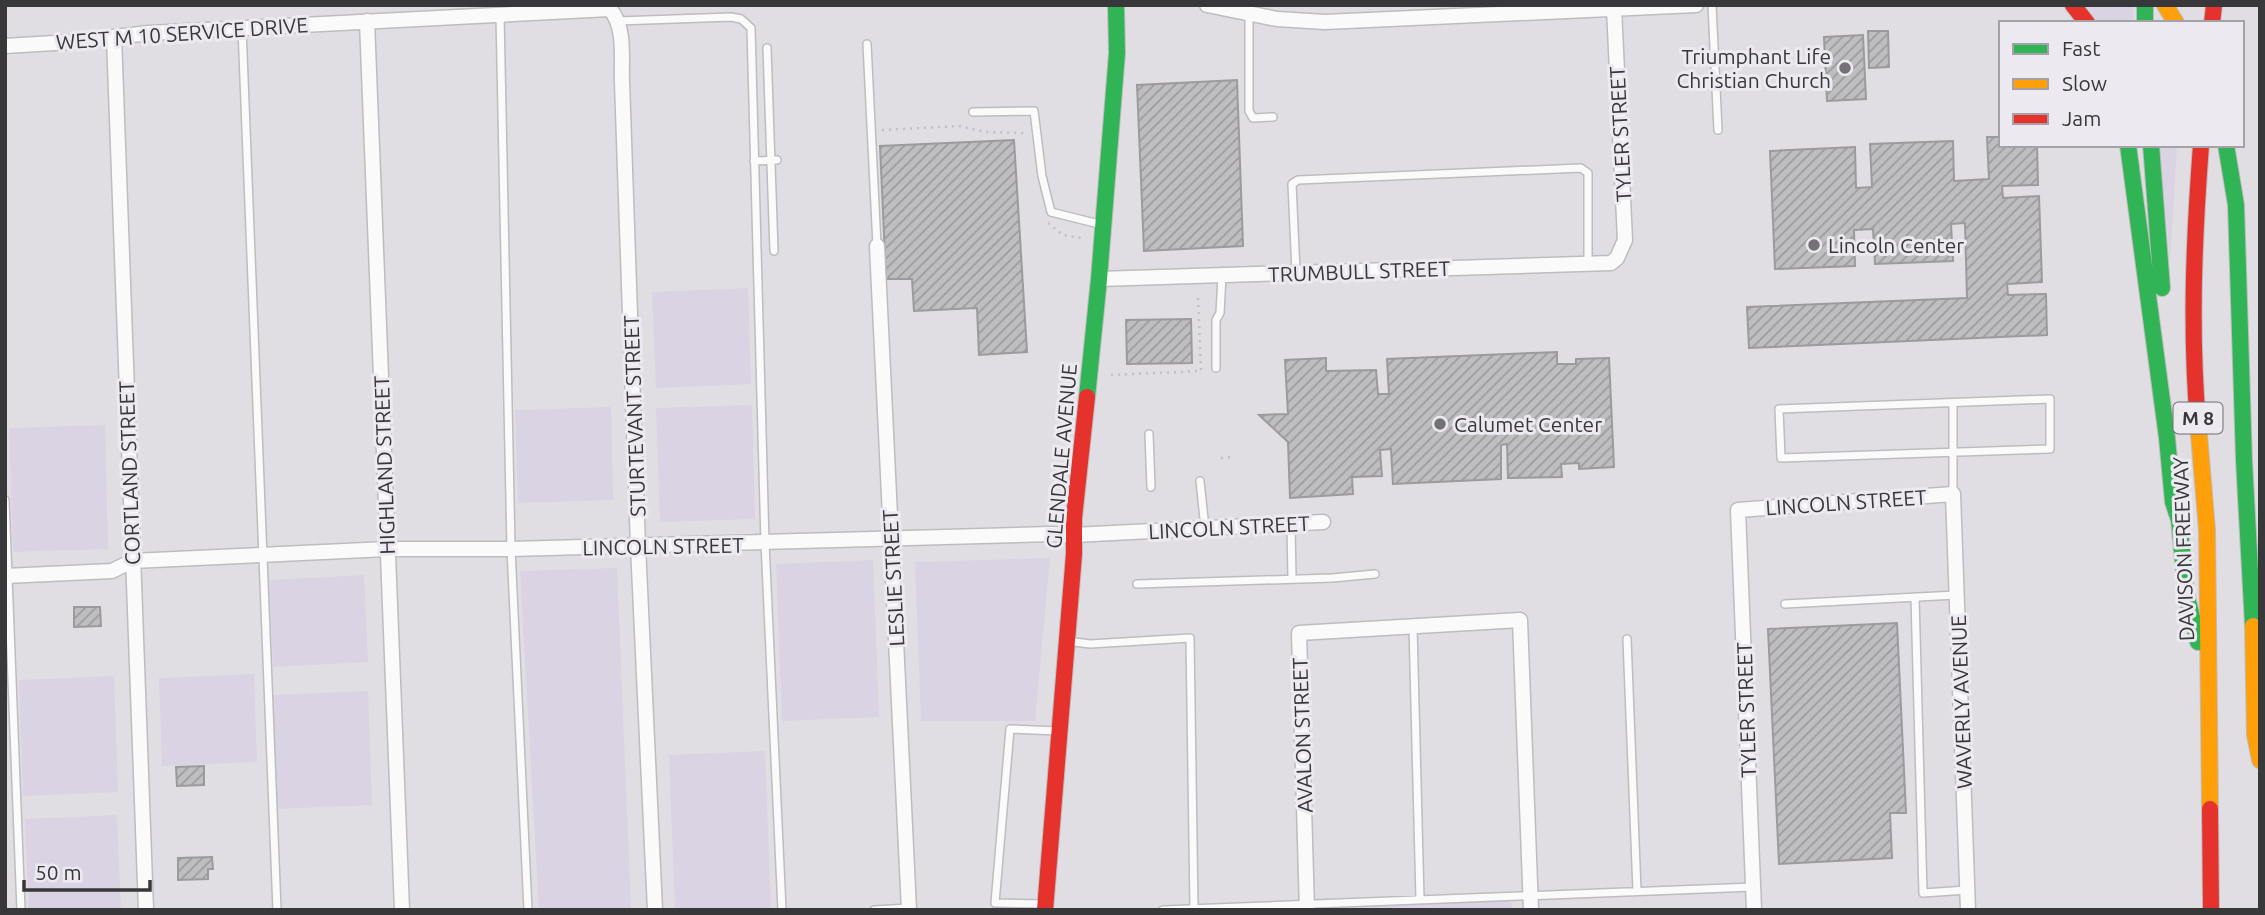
<svg xmlns="http://www.w3.org/2000/svg" width="2265" height="915" font-family="Ubuntu,sans-serif">
<style>
.green{fill:#dad3e3}
.building{fill:url(#building-hatch);stroke:#9c9a9d;stroke-width:2}
.lines{fill:none;stroke-linecap:round;stroke-linejoin:round}
.lane-casing{stroke:#bdbcbe;stroke-width:10}
.street-casing{stroke:#bdbcbe;stroke-width:17}
.fast-casing{stroke:#bdbcbe;stroke-width:18}
.slow-casing{stroke:#bdbcbe;stroke-width:18}
.jam-casing{stroke:#bdbcbe;stroke-width:18}
.path{stroke:#c0c0c1;stroke-width:2.5;stroke-dasharray:2 5;stroke-linecap:butt}
.lane{stroke:#fafafb;stroke-width:7}
.street{stroke:#fafafb;stroke-width:14}
.fast{stroke:#30b455;stroke-width:16}
.slow{stroke:#ff9f0a;stroke-width:16}
.jam{stroke:#e5322d;stroke-width:16}
.poi-dot{fill:#737175;stroke:#eceaf0;stroke-width:2.5}
.labels{text-anchor:middle;dominant-baseline:central;stroke-width:6;stroke-linejoin:round;paint-order:stroke}
.shield{fill:#eceaf0;stroke:#6e6d71;stroke-width:2}
.shield-label{font-size:19px;font-weight:bold;fill:#38373a}
.street-label{font-size:21px;fill:#38373a;stroke:#eceaf0}
.poi-label{font-size:21px;fill:#38373a;stroke:#eceaf0;text-anchor:start}
</style>
<defs>
<pattern id="building-hatch" width="6" height="6" patternUnits="userSpaceOnUse" patternTransform="scale(1.75)"><rect width="6" height="6" fill="#bebdbf"/><path d="M-1 1l2-2M0 6l6-6M5 7l2-2" fill="none" stroke="#9b9a9c"/></pattern>
</defs>
<rect width="100%" height="100%" fill="#e0dee2"/>
<!-- green -->
<path class="green" d="M2085,5h48v18h-34z
M2159,145h18l-7,116z
M748,288l3,96 -95,4 -4,-96z
M752,405l3,114 -95,3 -4,-114z
M611,407l2,93 -95,3 -3,-93z
M105,425l3,124 -95,3 -4,-124z
M1050,558l-15,163h-114l-6,-159z
M873,560l6,157 -97,4 -6,-157z
M617,568l14,342h-92l-19,-339z
M364,575l4,87 -95,5 -4,-87z
M254,674l3,88 -95,4 -3,-88z
M114,676l4,116 -95,4 -4,-116z
M368,691l4,114 -95,4 -4,-114z
M765,751l6,157 -96,2 -6,-155z
M117,815l4,95h-92l-4,-91z
M1511,900l1,10h-184v-4z"/>
<!-- building -->
<path class="building" d="M1868,31h20l1,36 -20,1z
M1863,35l3,64 -39,2 -3,-64z
M1237,80l6,166 -99,5 -7,-166z
M1987,137h14v8h36l1,40 -36,1 1,12 36,-2 3,86 -35,2 1,11 38,-1 1,41 -298,13 -2,-41 220,-9 -2,-75 -14,1 2,37 -78,3 -2,-35 -19,1 1,36 -80,3 -5,-118 85,-4 1,41 16,-1 -2,-43 83,-3 1,40 35,-2z
M1014,140l13,212 -48,3 -2,-47 -63,3 -2,-32h-26l-6,-133z
M1191,319l1,44 -65,1 -1,-44z
M1557,352v12h19v-5l33,-1 5,109 -35,2v-6l-18,1 1,13 -54,1 -1,-34 -6,1v34l-108,5 -2,-35 -11,1 2,26 -30,1 1,17 -63,4 -2,-56 -29,-27 29,-1 -3,-54 41,-2v13l50,-1 2,24h11l-2,-35z
M74,607h26l1,19 -27,1z
M1897,623l9,190h-16l2,45 -113,6 -11,-235z
M204,766v19l-27,1 -1,-19z
M212,857l1,12h-5v10l-30,1v-22z"/>
<g class="lines">
<!-- lane casing -->
<g class="lane-casing">
<path id="lane" d="M1712,5l6,125
M1249,14v97l4,7 20,-1
M500,15l11,534 17,361
M618,21l113,-4 10,2 10,9 14,515 17,367
M242,28l35,882
M867,44l10,202
M767,48l7,203
M973,112l61,-1 8,65 9,36 52,13
M754,161l23,-1
M1296,272l-4,-88 6,-4 283,-12 7,5v91
M1216,368v-48l4,-7 2,-37
M2050,399v50l-269,9 -2,-49z
M1953,404v90
M1149,434l2,53
M1200,481l5,47
M5,500l16,410
M1291,524l1,55
M1137,584l195,-6 43,-4
M1915,597l8,296 44,-3
M1785,604l171,-9
M1413,627l7,272
M1627,639l10,252
M1067,641l23,3 100,-6 4,270
M1045,904l-50,-1 15,-174 47,2
M874,910l35,-2
M1163,910l590,-23"/>
</g>
<!-- street casing -->
<g class="street-casing">
<path id="street" d="M1207,5l70,14 48,3 371,-17
M367,21l35,889
M114,37l32,873
M5,46l66,-4 78,-9 461,-24c16,19 11,49 12,73l16,464 17,364
M877,246l32,664
M1099,279l512,-16 6,-5 8,-18 -11,-232
M5,576l107,-5 20,-10 255,-12h124l540,-15 23,1 249,-13
M1307,910l-8,-277 221,-13 11,290
M1754,910l-16,-400 215,-16 15,416"/>
</g>
<!-- fast casing -->
<g class="fast-casing">
<path id="fast" d="M2145,5v18
M2128,145l39,293 6,64 6,18 7,73 12,49
M2151,145l11,143
M2226,145l10,60 8,255 9,166
M1087,397l12,-118 18,-226 -1,-48"/>
</g>
<!-- slow casing -->
<g class="slow-casing">
<path id="slow" d="M2165,5l11,18
M2198,423l9,107 3,279
M2253,626l2,109 5,25"/>
</g>
<!-- jam casing -->
<g class="jam-casing">
<path id="jam" d="M2073,5l14,18
M2212,23l2,-18
M2198,423c-8,-93 -4,-185 3,-278
M2210,809l1,101
M1045,910l29,-356v-36l13,-121"/>
</g>
<!-- path -->
<path class="path" d="M882,130l77,-4 27,6 39,1
M1048,223l15,12 19,3
M1111,375l90,-4 -3,-73
M1221,458l11,-1"/>
<!-- lane -->
<use href="#lane" class="lane"/>
<!-- street -->
<use href="#street" class="street"/>
<!-- fast -->
<use href="#fast" class="fast"/>
<!-- slow -->
<use href="#slow" class="slow"/>
<!-- jam -->
<use href="#jam" class="jam"/>
</g>
<!-- markers -->
<g class="poi-dot">
<circle cx="1845" cy="68" r="7"/>
<circle cx="1814" cy="245" r="7"/>
<circle cx="1440" cy="424" r="7"/>
</g>
<g class="labels">
<!-- shield labels -->
<rect class="shield" x="2173.5" y="402.5" width="49" height="31" rx="5"/>
<g class="shield-label">
<text x="2198" y="418">M 8</text>
</g>
<!-- street labels -->
<g class="street-label">
<text transform="translate(182 33) rotate(-4)">WEST M 10 SERVICE DRIVE</text>
<text transform="translate(1620 134) rotate(-93)">TYLER STREET</text>
<text transform="translate(1359 271) rotate(-2)">TRUMBULL STREET</text>
<text transform="translate(634 416) rotate(-92)">STURTEVANT STREET</text>
<text transform="translate(1061 456) rotate(-85)">GLENDALE AVENUE</text>
<text transform="translate(384 465) rotate(-92)">HIGHLAND STREET</text>
<text transform="translate(129 473) rotate(-92)">CORTLAND STREET</text>
<text transform="translate(1846 502) rotate(-4)">LINCOLN STREET</text>
<text transform="translate(1229 527) rotate(-3)">LINCOLN STREET</text>
<text transform="translate(663 546) rotate(-1)">LINCOLN STREET</text>
<text transform="translate(2183 549) rotate(-92)">DAVISON FREEWAY</text>
<text transform="translate(893 578) rotate(-93)">LESLIE STREET</text>
<text transform="translate(1961 702) rotate(-92)">WAVERLY AVENUE</text>
<text transform="translate(1746 710) rotate(-92)">TYLER STREET</text>
<text transform="translate(1302 735) rotate(-92)">AVALON STREET</text>
</g>
<!-- poi labels -->
<g class="poi-label">
<text x="1831" y="56" text-anchor="end">Triumphant Life<tspan x="1831" dy="24">Christian Church</tspan></text>
<text x="1828" y="245">Lincoln Center</text>
<text x="1454" y="424">Calumet Center</text>
</g>
</g>
<!-- border -->
<rect width="2265" height="915" fill="none" stroke="#38373a" stroke-width="14"/>
<!-- legend -->
<rect x="1999" y="21" width="245" height="126" fill="#eceaf0" stroke="#a4a2a7" stroke-width="2"/>
<rect x="2013" y="44" width="35" height="10" fill="#30b455" stroke="#a4a2a7" stroke-width="2"/>
<text x="2062" y="56" font-size="21" fill="#38373a">Fast</text>
<rect x="2013" y="79" width="35" height="10" fill="#ff9f0a" stroke="#a4a2a7" stroke-width="2"/>
<text x="2062" y="91" font-size="21" fill="#38373a">Slow</text>
<rect x="2013" y="114" width="35" height="10" fill="#e5322d" stroke="#a4a2a7" stroke-width="2"/>
<text x="2062" y="126" font-size="21" fill="#38373a">Jam</text>
<!-- scale -->
<path d="M24 880v10h126v-10" fill="none" stroke="#38373a" stroke-width="3.5"/>
<text x="35" y="880" font-size="21" fill="#38373a" stroke="#eceaf0" stroke-width="5" paint-order="stroke">50 m</text>
</svg>
